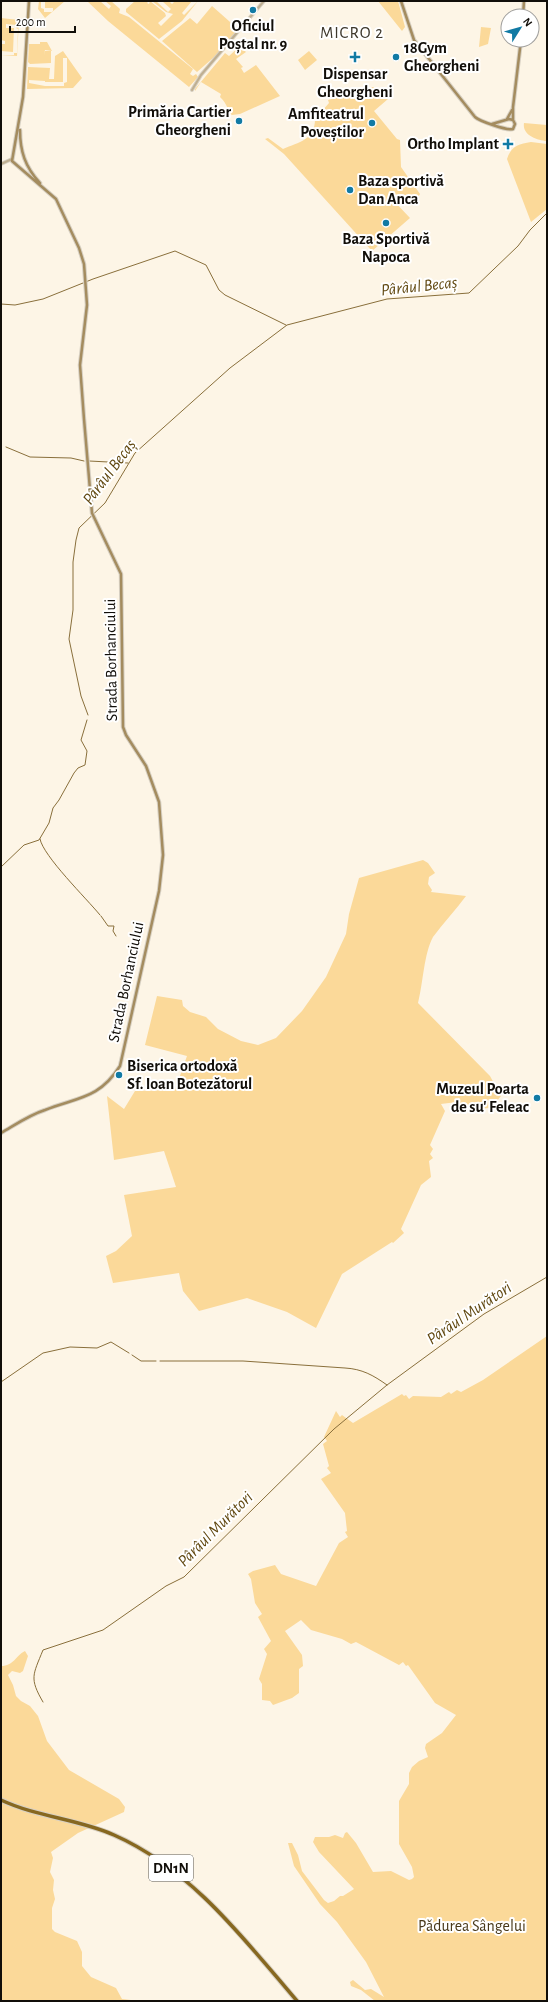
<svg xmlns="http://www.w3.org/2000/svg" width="548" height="2002" font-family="'Alegreya Sans',sans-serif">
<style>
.green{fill:#fbd999;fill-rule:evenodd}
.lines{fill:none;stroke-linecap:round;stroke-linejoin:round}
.stream{stroke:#896f3b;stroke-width:1}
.tertiary-casing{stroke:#d7d0c3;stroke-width:4}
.secondary-casing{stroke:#d7d0c3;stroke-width:4.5}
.trunk-casing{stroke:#d7d0c3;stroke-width:5.5}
.tertiary{stroke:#bfaf91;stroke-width:2}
.secondary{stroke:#a48c5f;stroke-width:2.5}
.trunk{stroke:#876820;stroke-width:3.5}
.poi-dot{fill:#117aa4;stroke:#fff;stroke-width:1.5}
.labels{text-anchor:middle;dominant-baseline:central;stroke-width:4;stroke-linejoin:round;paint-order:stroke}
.shield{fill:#fff;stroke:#585653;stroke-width:1}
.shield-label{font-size:15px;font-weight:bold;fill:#110e09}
.poi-label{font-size:16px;font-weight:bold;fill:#110e09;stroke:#fff;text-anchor:end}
.street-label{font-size:16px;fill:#110e09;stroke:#fff}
.park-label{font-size:16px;fill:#49391a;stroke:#fff}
.neighbourhood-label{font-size:17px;letter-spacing:1px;fill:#3e382c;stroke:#fff}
.water-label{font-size:17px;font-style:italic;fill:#60470f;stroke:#fff}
</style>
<rect width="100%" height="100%" fill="#fdf5e6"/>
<!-- green -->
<path class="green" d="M39,1h2v7l3,1v3h9v-4h-8v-7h20l-20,17 -7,-9z
M87,1h13l9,8 2,-3 -6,-5h6l9,8 -1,4 10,4 64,52 -3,5 3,2 3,-2 2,3 -9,10 -81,-66z
M135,1h14l-2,2 2,1 1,-3 15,12 1,3 -8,7 3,3 12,-12 -7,-2 -14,-11h4l12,11 3,-3 -9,-8h7l3,3 3,-3h17l-10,12 2,2 14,-14 -16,20 -23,18 -33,-27v-3z
M378,1h20l7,26 -3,4z
M212,6l26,23 -17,22 -24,21 -35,-31 28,-23 7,6z
M1,18l18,2 -2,36 -16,-1h13v-2h3l1,-24 -2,-1v-3l-10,-1v4h8l-1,24 -12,-1v-7h4v-3l-4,-1z
M481,27l10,1 -3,16 -9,3z
M40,42h7l5,9 -7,-1 -1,5 1,-4h6v12l-21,1 -2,-2 1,-18h11z
M240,46l6,6 -10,7 7,8 -2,1 3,5 12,-8 24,31 -40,18 -8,1c-4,-2 -4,-11 -12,-18l1,-3 -20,-12 -6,9v-2l30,-36 4,3z
M63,51l19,27 -9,10 -46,1 1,-22 22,1 -1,11h5l1,-23zM63,58h4v24l-3,1v3h-19l-16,-3v-3l16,1v1h18z
M309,51l8,9 -12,10 -7,-10z
M373,87l15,12 -14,12 23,28 3,1 1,27 19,27 -7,12 -12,-7 -8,1 17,18 -38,33 -88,-97 -19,-15 3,-1 15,11c16,-7 32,-9 32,-30l14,-16 -1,-3z
M524,123l23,2v16c-10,-1 -25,-6 -23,-18z
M531,142l16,2v65l-16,13 -24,-63c4,-13 12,-15 24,-17z
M423,860l5,3 7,10 -6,4 -1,7 4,6 -1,2 35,4c-10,14 -23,27 -33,41 -9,16 -10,47 -15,66l72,73 11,20 -10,12 -23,1 -3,-3h-5l-3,-4 -16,2 4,7 -15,34 3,4 -3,5 3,4 -4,3 2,16 -10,8 -20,44 3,4 -11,10 -1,-1 -50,32 -26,54 -29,-16 -40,-14 -48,13 -16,-20 -4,-18 -66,10 -7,-27 10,-5 16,-15 -8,-41 52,-8 -12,-36 -50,9 -7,-64 17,13 11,-18 40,-1 12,-34 -42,-11 12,-49 25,4 1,6 7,6 16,5 12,12 23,12 17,4 18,-7 26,-27 24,-34 20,-43 3,-20 10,-36z
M547,1336v665h-172l-14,-11 -10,-4 -1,-4 3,-2 12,10 6,-1 13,8 -18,-35 -29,-40 -17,-18 -26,-38 -6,-23h4l6,12 4,16 22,29 4,3 6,-2 6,-5h3l11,-7 -35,-37 -6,-10 2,-5h14l6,-2 8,3 2,-5 2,-1 9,11 17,29 18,-1 18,9 3,-1 2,-2 -2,-10 -13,-23v-43l10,-17v-11l3,-6 7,-6 9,-4 -3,-9 1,-4 16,-11 14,-18 -21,-12 -27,-38 -2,1 -3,-4 -4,3 -43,-23 -5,2 -9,-5 -31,-9 -10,-10 -16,11 17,24 1,11 -4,3v24l-7,5 -19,7 -3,-4 -8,-1v-16l-3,-5 8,-25 -3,-5 7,-8 -13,-24 4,-3 -7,-11 -4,-24 -3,-5 5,-3 22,-6 6,9 35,12 23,-43 9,-6 -3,-5 2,-1 -2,-18 -24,-34 10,-6 -4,-5 2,-2 -6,-22 4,-3 -3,-4 12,-26 4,6 2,-2 11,8 49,-29 2,2 2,-1 3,4 4,-3 28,1 8,-5 2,2 6,-4 4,2 22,-12z
M25,1651l3,5 -5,15 -3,2 -8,-2 -4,4 5,10 3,11 5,5 9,5 8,10 9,25 22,29 50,29 6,8 -1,5 -46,21 -27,19 2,6 -3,14 4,8 -1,10 2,9 -3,9v21l3,3 22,9 5,11v14l9,11 25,11 6,11 18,2h-139v-335c13,0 14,-10 24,-15z"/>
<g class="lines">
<!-- stream -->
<path class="stream" d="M1,304l14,1 28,-6 50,-20 82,-28 31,14 13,25 6,5 61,30
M6,447l24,10 41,1 13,3
M89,461l39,2
M88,715l-7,-19 -12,-57 4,-29v-48l3,-22 3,-12 26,-25 30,-50 95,-85 57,-43 100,-26 82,-6 49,-47 12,-16 17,-17
M40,839c3,17 47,60 60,76
M1,867l23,-22 15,-5 10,-17 4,-15 6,-8 15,-27 4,-5 7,-3 2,-14 -6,-11 6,-20
M101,916l7,10h6l-1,5 3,5
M132,1355l9,6h15
M160,1361h83l102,7c17,1 28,7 42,17
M1,1382l42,-29 27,-6 27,1 14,-6 18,11
M43,1702c-14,-24 -10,-27 0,-52l60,-20 63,-44 18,-9 150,-148 53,-44 97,-71 63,-37"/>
<!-- tertiary casing -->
<g class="tertiary-casing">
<path id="tertiary" d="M192,90l9,-15 63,-74
M1,164l11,-5"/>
</g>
<!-- secondary casing -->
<g class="secondary-casing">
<path id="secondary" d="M401,1l13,39 61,77c4,4 33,14 38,12l2,-5 -2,-4 -4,-1 -17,5
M523,16l1,-15
M507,119l5,-9
M513,120v-13l8,-67
M20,130c0,21 5,37 20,53
M1,1133c14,-8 28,-18 44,-23 33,-13 54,-11 75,-44l39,-175 4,-36 -4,-53 -13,-36 -20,-31 -3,-8 -2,-153 -29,-61 -8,-94 -4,-54 7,-60 -3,-41 -5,-16 -23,-49 -44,-38 11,-64 6,-96"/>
</g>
<!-- trunk casing -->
<g class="trunk-casing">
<path id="trunk" d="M1,1800c36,17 77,19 113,35 77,34 130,104 183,166"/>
</g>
<!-- tertiary -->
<use href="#tertiary" class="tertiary"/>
<!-- secondary -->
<use href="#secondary" class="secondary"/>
<!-- trunk -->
<use href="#trunk" class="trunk"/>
</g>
<!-- markers -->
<g class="poi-dot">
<circle cx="253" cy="10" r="4"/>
<path d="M353 51h4v4h4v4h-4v4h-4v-4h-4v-4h4z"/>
<circle cx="396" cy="57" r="4"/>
<circle cx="239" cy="121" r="4"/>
<circle cx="372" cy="123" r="4"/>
<path d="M506 138h4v4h4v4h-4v4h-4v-4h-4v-4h4z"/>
<circle cx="350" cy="190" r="4"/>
<circle cx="386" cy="223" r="4"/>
<circle cx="119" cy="1075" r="4"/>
<circle cx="537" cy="1098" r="4"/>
</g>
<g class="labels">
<!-- shield labels -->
<rect class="shield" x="149" y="1855" width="44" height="26" rx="3"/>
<g class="shield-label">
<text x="171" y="1868">DN1N</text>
</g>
<!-- poi labels -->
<g class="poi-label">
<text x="253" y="26" text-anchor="middle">Oficiul<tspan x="253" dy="18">Poștal nr. 9</tspan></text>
<text x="404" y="48" text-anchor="start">18Gym<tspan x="404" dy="18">Gheorgheni</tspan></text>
<text x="355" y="74" text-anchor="middle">Dispensar<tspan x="355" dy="18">Gheorgheni</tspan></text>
<text x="231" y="112">Primăria Cartier<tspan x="231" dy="18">Gheorgheni</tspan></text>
<text x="364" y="114">Amfiteatrul<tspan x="364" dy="18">Poveștilor</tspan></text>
<text x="499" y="144">Ortho Implant</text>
<text x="358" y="181" text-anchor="start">Baza sportivă<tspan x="358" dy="18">Dan Anca</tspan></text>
<text x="386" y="239" text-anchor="middle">Baza Sportivă<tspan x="386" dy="18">Napoca</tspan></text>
<text x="127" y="1066" text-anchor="start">Biserica ortodoxă<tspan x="127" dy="18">Sf. Ioan Botezătorul</tspan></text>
<text x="529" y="1089">Muzeul Poarta<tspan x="529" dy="18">de su' Feleac</tspan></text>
</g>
<!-- street labels -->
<g class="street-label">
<text transform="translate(111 660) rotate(-91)">Strada Borhanciului</text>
<text transform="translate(126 982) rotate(-78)">Strada Borhanciului</text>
</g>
<!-- park labels -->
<g class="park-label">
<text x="472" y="1926">Pădurea Sângelui</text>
</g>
<!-- neighbourhood labels -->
<g class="neighbourhood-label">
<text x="352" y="32">MICRO 2</text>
</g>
<!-- water labels -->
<g class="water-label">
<text transform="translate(419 286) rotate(-6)">Pârâul Becaș</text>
<text transform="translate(109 472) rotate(-53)">Pârâul Becaș</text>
<text transform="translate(469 1313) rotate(-34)">Pârâul Murători</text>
<text transform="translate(215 1529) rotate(-45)">Pârâul Murători</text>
</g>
</g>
<!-- border -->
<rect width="548" height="2002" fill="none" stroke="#110e09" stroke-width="4"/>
<!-- north arrow -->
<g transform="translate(520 28) rotate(53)"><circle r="19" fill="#ffffff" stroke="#a09f9d"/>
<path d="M0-3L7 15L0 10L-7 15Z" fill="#117aa4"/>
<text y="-6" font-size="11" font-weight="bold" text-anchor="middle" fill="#110e09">N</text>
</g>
<!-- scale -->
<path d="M10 26v6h65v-6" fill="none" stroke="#110e09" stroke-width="2"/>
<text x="16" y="26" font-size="12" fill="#110e09" stroke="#ffffff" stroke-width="3" paint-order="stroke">200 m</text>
</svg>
